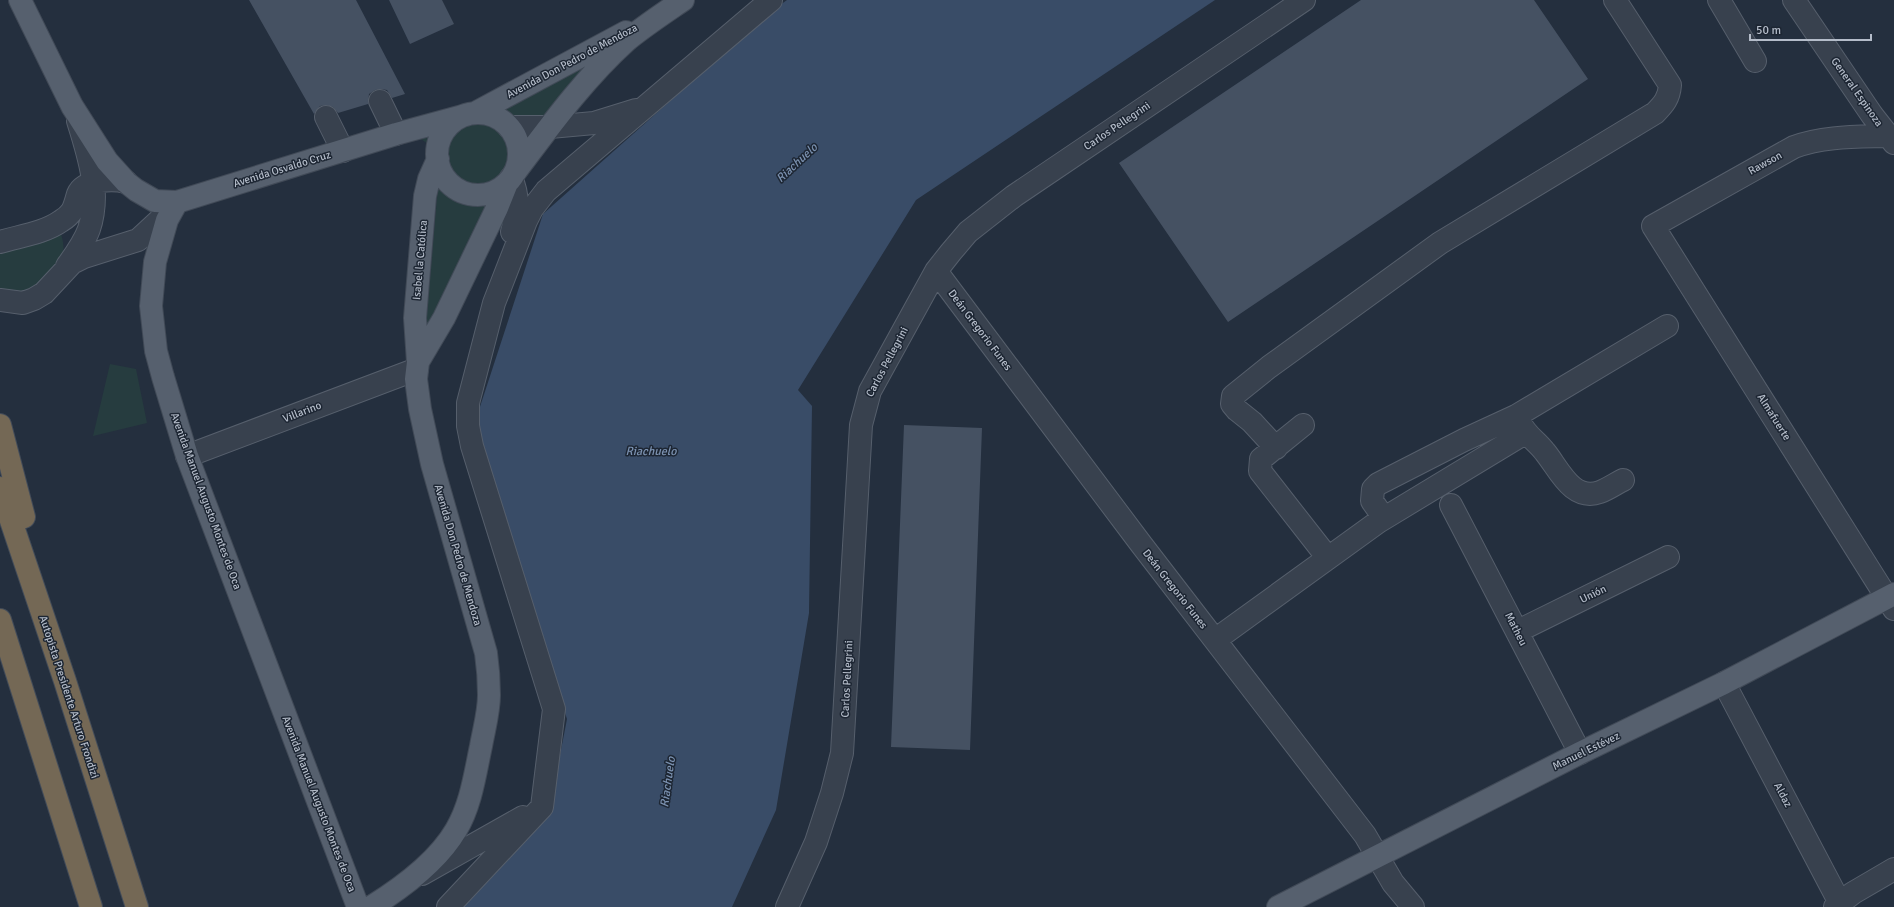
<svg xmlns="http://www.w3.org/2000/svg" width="1894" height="907" font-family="Signika,sans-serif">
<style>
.green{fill:#263c3f}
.water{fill:#394c67}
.building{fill:#455162}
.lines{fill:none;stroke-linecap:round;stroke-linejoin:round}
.minor-casing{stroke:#565f6c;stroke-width:24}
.major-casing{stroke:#414a57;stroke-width:24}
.highway-casing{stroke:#434c59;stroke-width:24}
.minor{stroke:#38414e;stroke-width:22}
.major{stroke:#56606e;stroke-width:22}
.highway{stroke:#746855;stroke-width:22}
.labels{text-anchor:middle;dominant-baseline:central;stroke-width:3;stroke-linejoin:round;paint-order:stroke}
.street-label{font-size:11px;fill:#b4bcc9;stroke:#1d2633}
.water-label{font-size:12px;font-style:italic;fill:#7c92b1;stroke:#1d2633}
</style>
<rect width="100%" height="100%" fill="#242f3e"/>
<!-- green -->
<path class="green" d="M611,45l-88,105 -8,-28 -25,-12z
M447 153a32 32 0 1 1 64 0a32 32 0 1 1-64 0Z
M442,130l-7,19 -14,-10 -22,-4z
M439,174l13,19 22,7 21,-4 -70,140z
M59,227c2,7 6,18 4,25 -3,17 -30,42 -47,42 -5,1 -11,-2 -16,-3v-46z
M110,364l26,5 11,54 -54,13z"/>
<!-- water -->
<path class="water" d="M787,0h428l-299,200 -118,190 14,16 -3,207 -33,197 -44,97h-272l89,-95 18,-93 -92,-297 68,-208 226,-201z"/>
<!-- building -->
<path class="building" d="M249,0h107l49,94 -13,4 -5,-8 -6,-1 -6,1 -6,4 -1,10 -30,9 -5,-6 -7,-2 -6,1 -6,8z
M389,0h53l12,24 -44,20z
M1361,0h173l54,79 -360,243 -109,-159z
M904,425l78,3 -12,322 -79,-3z"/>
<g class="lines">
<!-- minor casing -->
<g class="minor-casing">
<path id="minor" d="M1719,0l36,61
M1794,0l78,115 22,28
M380,101l16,33
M326,117l17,34
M509,127h41l44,-4 42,-13
M1888,136c-32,1 -64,0 -94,11l-141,79 241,383
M511,178c9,20 6,34 1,54
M0,242c20,-6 44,-9 61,-21 13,-8 13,-14 17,-27 6,-15 36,-15 48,-12
M67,266c8,-11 17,-23 22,-37 12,-36 0,-73 -11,-108
M936,271l205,273 224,291 28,48 20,24
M0,300l23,3 11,-4 10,-6 28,-30 12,-6 54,-17 27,-25 5,-2
M1519,421c8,16 16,18 26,31 14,17 27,50 55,40 8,-3 15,-8 23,-12
M1303,425l-42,34 -1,12 68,87
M1276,448l-24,-26 -15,-12 -5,-6 1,-8 36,-29 171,-124 215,-130c9,-9 14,-15 15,-28l-55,-85
M187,456l230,-87
M1451,505l129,248
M1384,518l-12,-17 1,-12 5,-5 86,-44 52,-24 151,-90
M1518,631l150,-74
M1215,640l163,-118 147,-89
M1724,683l118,224
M422,874l101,-57
M448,907l94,-100 12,-98 -82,-263 -4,-20v-23l26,-100 32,-82 6,-12 14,-18 225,-191
M787,907l29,-65 16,-49 10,-40 19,-328 9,-34 66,-120 15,-19 17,-20 46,-36 290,-196
M1835,907l18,-14 41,-24"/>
</g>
<!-- major casing -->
<g class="major-casing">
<path id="major" d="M20,0l52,106 35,55 19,21 10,8 19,11 22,1 219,-68 70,-19
M475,113l151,-81
M437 154a41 41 0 1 1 82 0a41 41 0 1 1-82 0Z
M516,171c34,-45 68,-92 110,-130 18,-15 38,-28 57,-41
M177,202l-10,18 -12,42 -4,44 5,45 7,26 24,79 171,451
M418,362l-3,-44 10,-122 4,-17 9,-20
M371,907c29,-18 67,-46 85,-77 15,-25 19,-56 25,-84 3,-17 8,-34 8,-51 0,-14 -1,-28 -3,-42l-54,-189 -12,-55 -4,-30 2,-17 26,-44 53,-110 10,-25
M1278,907l302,-154 144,-70 170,-89"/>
</g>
<!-- highway casing -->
<g class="highway-casing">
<path id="highway" d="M0,425l24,92
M0,488l65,193 72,226
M0,620l91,287"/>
</g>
<!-- minor -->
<use href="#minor" class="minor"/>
<!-- major -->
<use href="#major" class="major"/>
<!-- highway -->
<use href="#highway" class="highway"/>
</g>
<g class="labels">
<!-- street labels -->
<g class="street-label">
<text transform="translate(572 61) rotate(-28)">Avenida Don Pedro de Mendoza</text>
<text transform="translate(1857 92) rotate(55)">General Espinoza</text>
<text transform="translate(1117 126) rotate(-34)">Carlos Pellegrini</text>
<text transform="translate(1765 163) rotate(-29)">Rawson</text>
<text transform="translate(282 169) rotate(-17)">Avenida Osvaldo Cruz</text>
<text transform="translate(420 260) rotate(-85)">Isabel la Católica</text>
<text transform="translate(980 330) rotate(53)">Deán Gregorio Funes</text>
<text transform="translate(887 362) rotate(-62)">Carlos Pellegrini</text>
<text transform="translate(302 412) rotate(-21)">Villarino</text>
<text transform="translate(1774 417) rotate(58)">Almafuerte</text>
<text transform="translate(206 501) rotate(70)">Avenida Manuel Augusto Montes de Oca</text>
<text transform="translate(458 555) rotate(74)">Avenida Don Pedro de Mendoza</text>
<text transform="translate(1175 589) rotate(52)">Deán Gregorio Funes</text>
<text transform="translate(1593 594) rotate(-26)">Unión</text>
<text transform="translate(1516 629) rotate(63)">Matheu</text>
<text transform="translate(847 679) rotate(-87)">Carlos Pellegrini</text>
<text transform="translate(69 697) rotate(72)">Autopista Presidente Arturo Frondizi</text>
<text transform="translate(1586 751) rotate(-26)">Manuel Estévez</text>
<text transform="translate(1783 795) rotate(62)">Aldaz</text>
<text transform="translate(319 804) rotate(69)">Avenida Manuel Augusto Montes de Oca</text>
</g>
<!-- water labels -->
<g class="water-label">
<text transform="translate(797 163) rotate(-43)">Riachuelo</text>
<text x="651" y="451">Riachuelo</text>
<text transform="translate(668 782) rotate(-82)">Riachuelo</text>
</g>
</g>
<!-- scale -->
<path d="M1750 34v6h121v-6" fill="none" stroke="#b4bcc9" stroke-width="2"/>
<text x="1756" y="34" font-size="12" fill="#b4bcc9" stroke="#1d2633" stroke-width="3" paint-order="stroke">50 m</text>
</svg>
